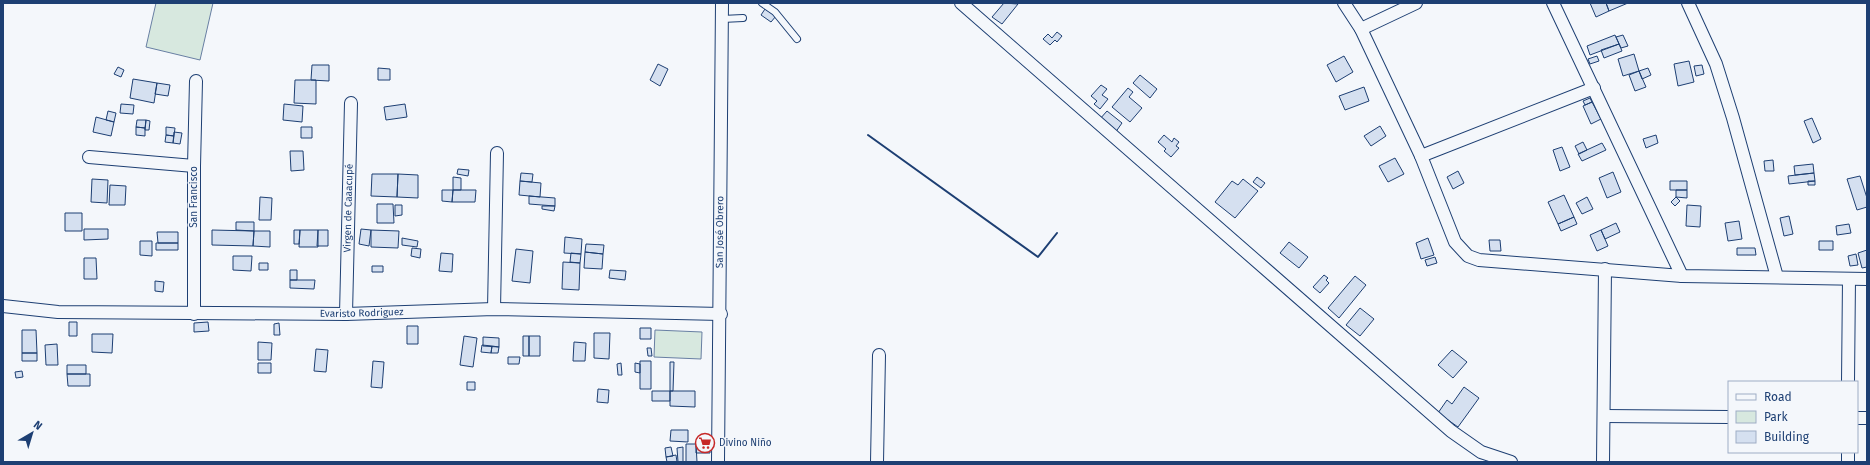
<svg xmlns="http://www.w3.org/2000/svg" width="1870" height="465" font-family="'Fira Sans',sans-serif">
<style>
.green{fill:#d7e8df;stroke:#687fa3}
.building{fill:#d5e0f0;stroke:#1d3f73}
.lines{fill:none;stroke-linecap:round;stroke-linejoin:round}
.service-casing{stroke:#1d3f73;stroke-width:8}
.minor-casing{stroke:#1d3f73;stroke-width:14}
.service{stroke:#f4f7fb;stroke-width:6}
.minor{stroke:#f4f7fb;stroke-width:12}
.wall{stroke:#1d3f73;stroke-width:2}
.labels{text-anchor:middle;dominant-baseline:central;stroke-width:3;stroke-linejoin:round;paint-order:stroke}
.street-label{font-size:10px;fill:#1d3f73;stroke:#f4f7fb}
.poi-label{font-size:10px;fill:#1d3f73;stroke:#f4f7fb;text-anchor:start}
</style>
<rect width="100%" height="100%" fill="#f4f7fb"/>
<!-- green -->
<path class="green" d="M156,3h57l-13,57 -54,-13z
M655,330l47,2 -1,27 -47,-2z"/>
<!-- building -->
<path class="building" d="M1004,3l14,1 -16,20 -10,-7z
M1590,3h16l3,8 -13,6z
M1606,3h22l-19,8z
M765,9l11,7 -5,6 -10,-7z
M1057,32l5,4 -5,6 -2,-2 -5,5 -7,-6 5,-5 4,4z
M1615,35l4,9 -29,11 -3,-9z
M1623,35l5,11 -7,2 -5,-11z
M1619,44l3,7 -18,7 -3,-8z
M1634,54l5,17 -16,5 -5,-17z
M1344,56l9,16 -17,10 -9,-17z
M1597,56l2,5 -9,3 -2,-5z
M1689,61l5,21 -16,4 -4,-22z
M658,64l10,5 -8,17 -10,-6z
M312,65h17v16l-18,-1z
M1702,65l2,9 -8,2 -2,-10z
M118,67l6,3 -3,7 -7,-3z
M378,68l12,1v11h-12z
M1648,68l3,7 -9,4 -3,-8z
M1639,71l7,16 -11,4 -6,-16z
M1140,75l17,14 -7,9 -17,-15z
M133,79l24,4 -3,20 -24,-5z
M295,80h21v24l-22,-1z
M157,83l13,2 -2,11 -13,-2z
M1101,85l6,4 -5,6 6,4 -8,10 -6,-5 3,-3 -6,-5z
M1364,87l5,14 -24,9 -6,-14z
M1128,88l5,4 -4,5 13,11 -12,14 -18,-15z
M1590,98l2,4 -7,3 -2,-4z
M1592,102l9,17 -10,5 -8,-18z
M121,104l13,1 -1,9 -13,-1z
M284,104l19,2 -1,16 -19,-2z
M405,104l2,13 -21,3 -2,-13z
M108,111l8,2 -2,9 -8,-2z
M1107,111l15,12 -7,10 -16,-13z
M96,117l18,5 -3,14 -18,-4z
M1812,118l9,21 -8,4 -9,-22z
M137,120h9l-1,8 -9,-1z
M146,120l4,1 -1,9h-4z
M1380,126l6,10 -15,10 -7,-10z
M136,127l9,1v8l-9,-1z
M166,127l9,1 -1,8 -8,-1z
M301,127h11v11h-11z
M174,132l8,1 -2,11 -7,-1z
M166,135l8,1 -1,7 -8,-1z
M1164,135l8,7 2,-4 5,4 -3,4 3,2 -8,9 -7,-6 2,-2 -8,-7z
M1656,135l2,8 -12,5 -3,-9z
M1583,142l4,8 -8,4 -4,-8z
M1602,143l4,7 -24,11 -4,-7z
M1562,147l8,20 -10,4 -7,-21z
M290,151h13l1,19 -13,1z
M1395,158l9,16 -16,8 -9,-16z
M1773,160l1,11h-9l-1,-10z
M1813,164l1,9 -19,2 -1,-9z
M458,169l11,1 -1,6 -11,-2z
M1458,171l6,12 -11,6 -6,-12z
M1613,172l8,20 -14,6 -8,-20z
M521,173l12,1 -1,8 -12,-1z
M1814,173l1,8 -26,3 -1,-8z
M372,174h26l-1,23 -26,-1z
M398,174l20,1v23l-21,-1z
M1860,176l7,22v9l-10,3 -10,-31z
M453,177l8,1v12h-8z
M1257,177l8,6 -4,5 -8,-6z
M92,179l16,1 -1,23 -16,-1z
M1243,179l15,12 -23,27 -20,-16 17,-21 6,4z
M520,181l21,2 -1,14 -21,-2z
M1670,181h17v9h-17z
M1808,181h7v4h-7z
M110,185l16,1 -1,19h-16z
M442,190h11l-1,12 -10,-1z
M453,190h23l-1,12h-23z
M1676,190h11v8l-11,-1z
M1564,195l10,22 -16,7 -10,-22z
M529,196l26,2v8l-26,-2z
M260,197l12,1 -1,22h-12z
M1587,197l6,12 -11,5 -6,-11z
M1676,197l4,4 -5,5 -4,-4z
M377,204h16l1,19h-17z
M395,205h7v10l-7,1z
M1687,205l14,1 -1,21 -14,-1z
M542,206h13l-1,5 -12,-2z
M65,213h17v18h-17z
M1789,216l4,18 -9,2 -4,-18z
M1574,217l3,7 -16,7 -3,-7z
M1739,221l3,18 -14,2 -3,-18z
M236,222h18v9l-18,-1z
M1616,223l4,9 -15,7 -4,-9z
M1849,224l2,9 -14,2 -1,-9z
M84,229h24v10l-24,1z
M361,229l10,1 -2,16 -10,-2z
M212,230l42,1 -1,15 -41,-1z
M294,230h6l-1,14h-5z
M300,230h18v17h-19z
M318,230h10v16h-11z
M371,230l28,1 -1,17 -27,-1z
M1601,230l7,16 -11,5 -7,-16z
M254,231h16v16l-17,-1z
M157,232h21v11h-20z
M565,237l17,2 -1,15 -17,-1z
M402,238l16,3 -1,6 -15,-2z
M1428,238l6,17 -13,4 -5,-16z
M1489,240h11l1,11h-11z
M140,241h12v15l-12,-1z
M1819,241h14v9h-14z
M1289,242l19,15 -9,11 -19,-15z
M156,243h22v7h-22z
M586,244l18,1 -1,9 -18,-2z
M412,248l9,1 -1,9 -9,-2z
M1737,248h18l1,7h-19z
M516,249l17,2 -3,32 -18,-2z
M1867,250v17l-5,1 -4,-15z
M585,252l18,2 -1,15 -18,-1z
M441,253l12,1 -1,18 -13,-1z
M571,253l10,1 -1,9 -10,-1z
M1856,254l2,11 -8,1 -2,-10z
M233,256h19l-1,15 -18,-1z
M1435,257l2,6 -10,3 -2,-6z
M84,258h12l1,21h-13z
M563,262l17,1 -1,27 -17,-1z
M259,263h9v7h-9z
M372,266h11v6h-11z
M290,270h7v10h-7z
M610,270l16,1 -1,9 -16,-2z
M1324,275l4,3 -2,2 3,3 -9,10 -7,-6z
M1355,276l11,9 -27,33 -11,-10z
M290,280h25l-1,9 -24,-1z
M155,281l9,1 -1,10 -8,-1z
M1360,308l14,11 -14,17 -14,-11z
M69,322h8v14h-8z
M208,322l1,9 -15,1v-9z
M279,323l1,12h-6v-11z
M407,326h11v18h-11z
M640,328h11v11h-11z
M22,330h14l1,23h-15z
M594,333h16l-1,26 -15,-1z
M92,334h21l-1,19 -20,-1z
M464,336l13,2 -4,29 -13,-2z
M523,336h6v20h-6z
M529,336h11v20h-11z
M483,337l16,1v9l-16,-1z
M258,342l14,1 -1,17h-13z
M574,342l12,1 -1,18h-12z
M57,344l1,21h-12l-1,-20z
M482,345l10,1 -1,7 -10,-1z
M492,346l7,1 -1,6h-7z
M647,348h4l1,8h-4z
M316,349l12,1 -2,22 -12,-1z
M1452,350l15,12 -14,16 -15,-13z
M22,353h15v8h-15z
M508,357h12l-1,7h-11z
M373,361l11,1 -2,26 -11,-1z
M640,361h11v28h-11z
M670,362h4l-1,29h-3z
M258,363h13v10h-13z
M621,363l1,12h-4l-1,-11z
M635,363l5,1v9l-5,-1z
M67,365h19v9h-19z
M22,371l1,6 -7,1 -1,-6z
M67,374h23v12h-22z
M467,382h8v8h-8z
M1464,387l15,11 -21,29 -20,-14 9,-13 5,4z
M598,389l11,1 -1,13 -11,-1z
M652,391h18v10h-18z
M670,391h25v16l-25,-1z
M671,430h17v12l-18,-1z
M686,444h10l1,18h-11z
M696,444h14v9h-14z
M671,447l2,9 -7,1 -1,-9z
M683,447v15h-5l-1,-14z
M676,455l1,7h-10l-1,-5z"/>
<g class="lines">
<!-- service casing -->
<g class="service-casing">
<path id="service" d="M762,3l13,9 22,27
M722,19l21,-1"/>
</g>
<!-- minor casing -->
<g class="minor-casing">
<g id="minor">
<path d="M961,3l490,428 30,21 30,10"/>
<path d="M1344,3l17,26 60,127 34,86 13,14 11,4 203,16 185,3"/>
<path d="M1553,3l129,273"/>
<path d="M1688,3l28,61 17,54 44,159"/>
<path d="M1361,29l55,-26"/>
<path d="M1421,156l173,-68"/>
<path d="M89,157l105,9"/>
<path id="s1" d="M3,306l55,6 288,2 148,-5 227,5"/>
<path d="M494,309l3,-156"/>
<path d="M194,314v-148l2,-85"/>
<path id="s2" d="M346,314l5,-211"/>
<path d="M1848,382l1,-103"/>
<path d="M1604,416l125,1"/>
<path d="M1857,418h10"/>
<path id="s3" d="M718,462l4,-459"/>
<path d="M877,462l2,-107"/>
<path d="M1603,462l2,-193"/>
<path d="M1848,462v-10"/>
</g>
</g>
<!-- service -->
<use href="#service" class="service"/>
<!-- minor -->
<use href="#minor" class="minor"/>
<!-- wall -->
<path class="wall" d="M868,135l170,122 19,-24"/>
</g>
<!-- icons -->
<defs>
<g id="supermarket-ring" transform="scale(1)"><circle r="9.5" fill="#f4f7fb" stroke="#c62828" stroke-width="1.5"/><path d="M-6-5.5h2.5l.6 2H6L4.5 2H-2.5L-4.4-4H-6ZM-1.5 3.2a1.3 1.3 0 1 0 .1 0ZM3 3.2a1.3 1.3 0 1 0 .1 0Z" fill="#c62828"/></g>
</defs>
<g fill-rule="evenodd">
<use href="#supermarket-ring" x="705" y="443"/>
</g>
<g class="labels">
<!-- street labels -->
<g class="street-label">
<text transform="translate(194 197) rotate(-90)">San Francisco</text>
<text stroke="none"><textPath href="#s2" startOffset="106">Virgen de Caaacupé</textPath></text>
<text stroke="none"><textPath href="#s3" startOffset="230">San José Obrero</textPath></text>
<text stroke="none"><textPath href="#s1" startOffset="359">Evaristo Rodriguez</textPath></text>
</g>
<!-- poi labels -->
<g class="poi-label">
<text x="719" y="443">Divino Niño</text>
</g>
</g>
<!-- border -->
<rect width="1870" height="465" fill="none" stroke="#1d3f73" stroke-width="8"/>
<!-- legend -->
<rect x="1728" y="381" width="130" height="72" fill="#f4f7fb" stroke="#9eadc5"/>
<rect x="1736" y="394" width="20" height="6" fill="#f4f7fb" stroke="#9eadc5"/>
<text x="1764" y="401" font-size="12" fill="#1d3f73">Road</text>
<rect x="1736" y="411" width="20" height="12" fill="#d7e8df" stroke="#9eadc5"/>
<text x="1764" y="421" font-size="12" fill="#1d3f73">Park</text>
<rect x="1736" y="431" width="20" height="12" fill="#d5e0f0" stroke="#9eadc5"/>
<text x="1764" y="441" font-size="12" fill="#1d3f73">Building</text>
<!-- north arrow -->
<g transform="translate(32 433) rotate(38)" stroke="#f4f7fb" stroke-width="3" paint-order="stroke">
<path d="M0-3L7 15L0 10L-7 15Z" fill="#1d3f73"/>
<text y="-6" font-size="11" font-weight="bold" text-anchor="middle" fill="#1d3f73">N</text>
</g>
</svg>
